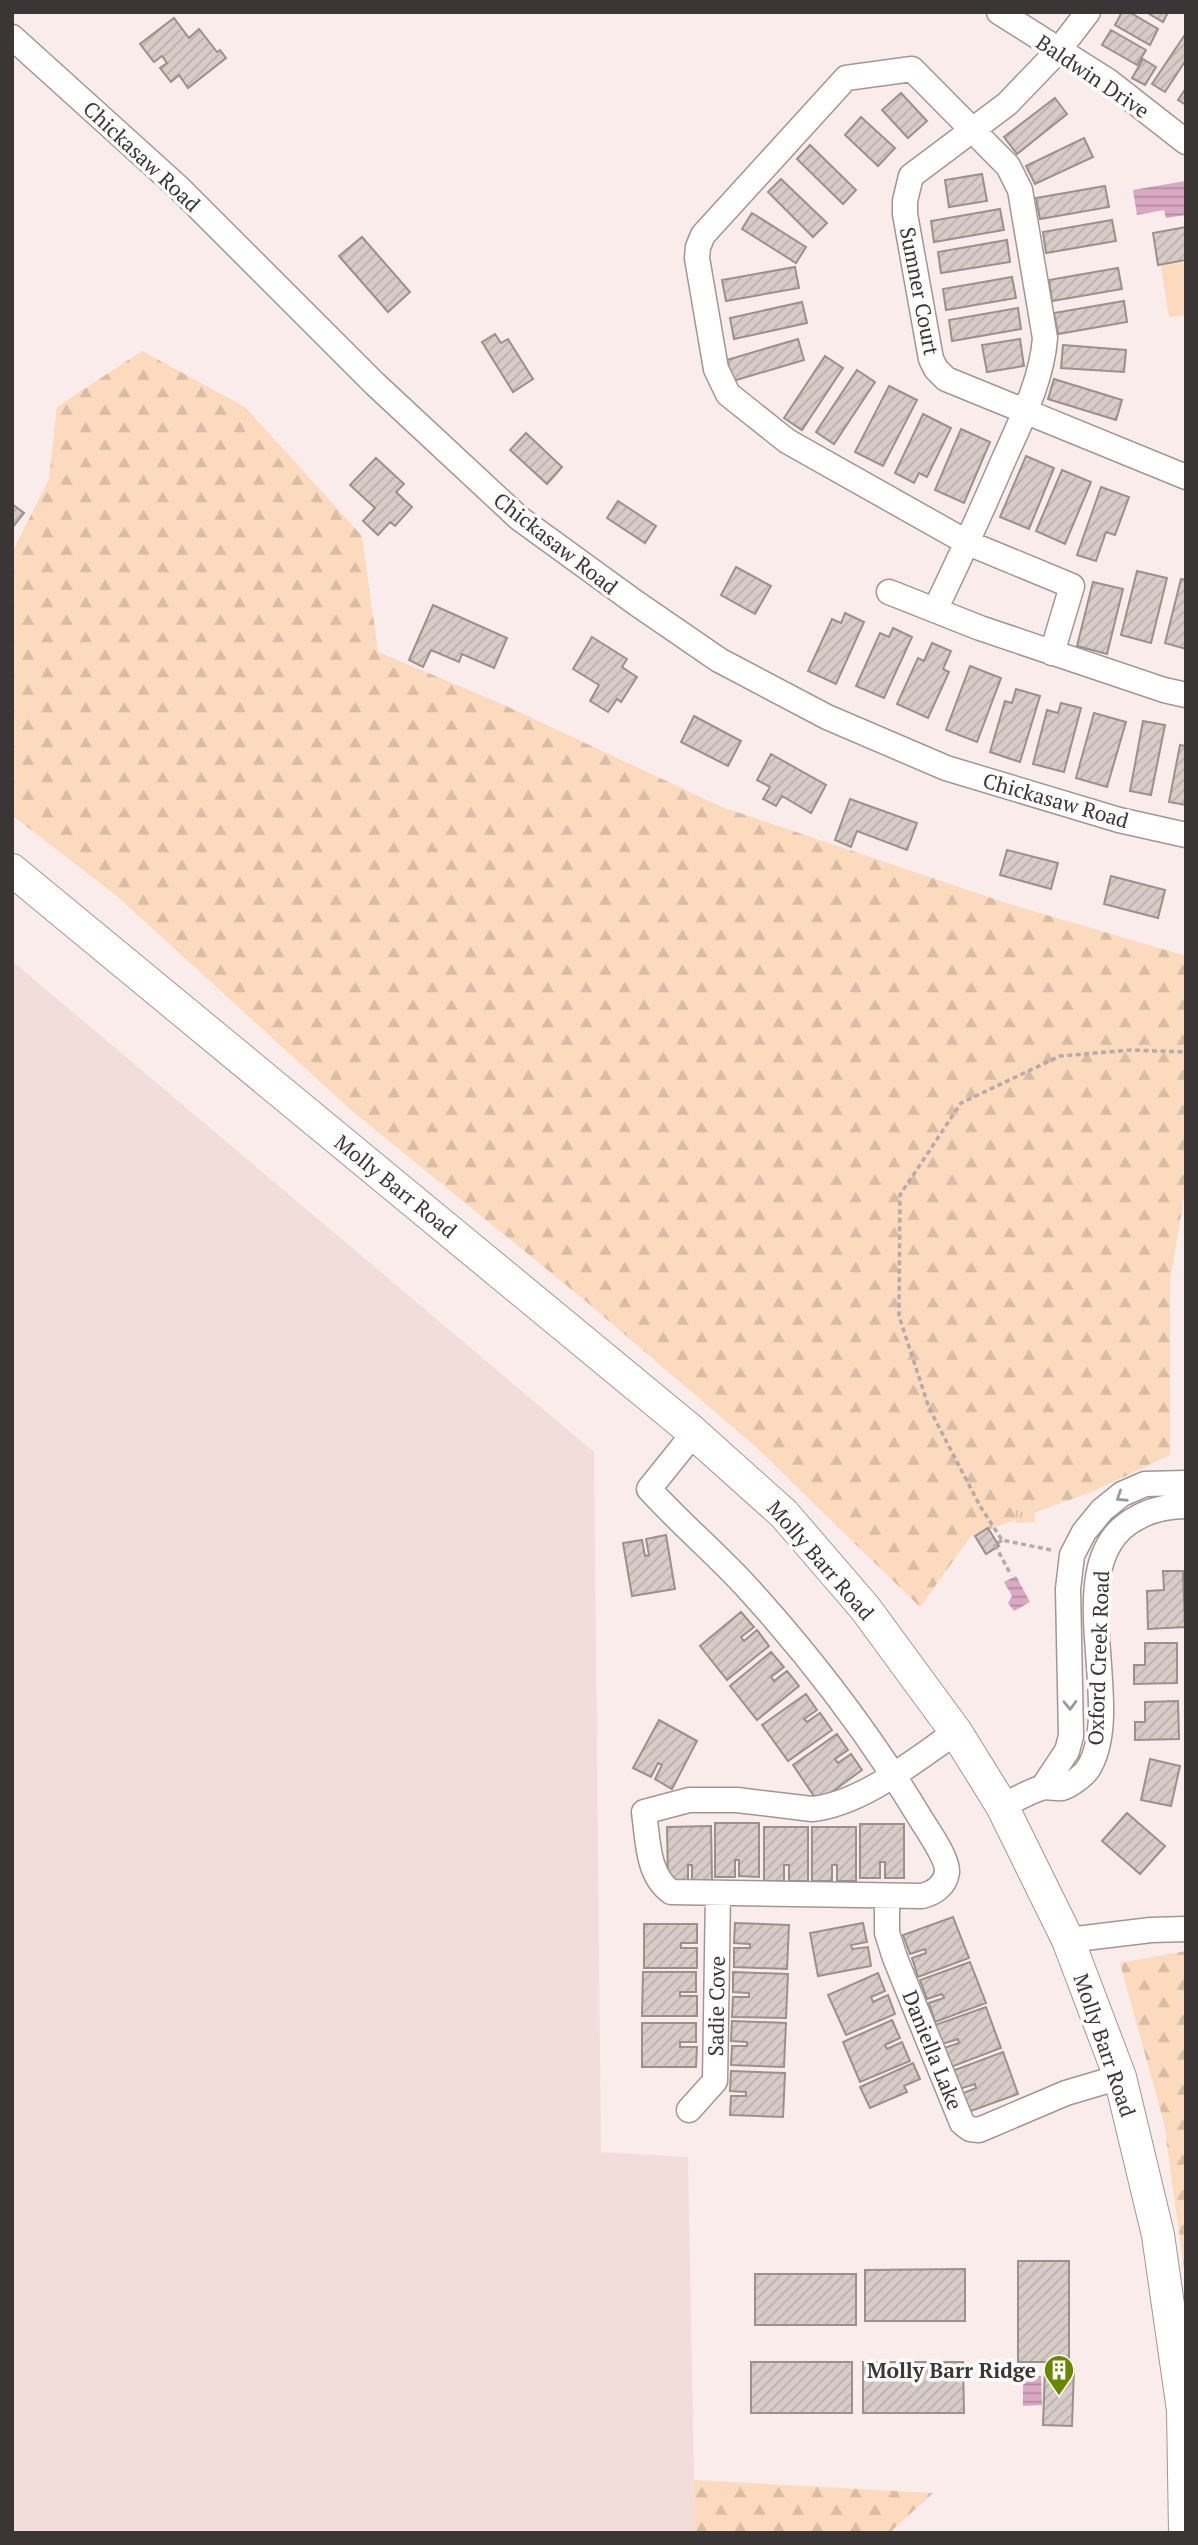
<svg xmlns="http://www.w3.org/2000/svg" width="1198" height="2545" font-family="'PT Serif',serif">
<style>
.built{fill:#f3dddb}
.forest{fill:url(#forest-firs)}
.park{fill:url(#park-tufts)}
.pitch{fill:#fbdabd}
.water{fill:url(#water-rules)}
.building{fill:url(#building-hatch);stroke:#9b908c;stroke-width:2}
.lines{fill:none;stroke-linecap:round;stroke-linejoin:round}
.minor-casing{stroke:#a29695;stroke-width:27}
.major-casing{stroke:#a29695;stroke-width:34}
.path{stroke:#b6abaa;stroke-width:3.5;stroke-dasharray:5 3.5;stroke-linecap:butt}
.minor{stroke:#fff;stroke-width:24}
.major{stroke:#fff;stroke-width:32}
.oneway{stroke:#9d9a9a}
.labels{text-anchor:middle;dominant-baseline:central;stroke-width:7;stroke-linejoin:round;paint-order:stroke}
.street-label{font-size:21px;fill:#3b3636;stroke:#fdfdfd}
.poi-label{font-size:21px;font-weight:bold;fill:#3b3636;stroke:#fdfdfd;text-anchor:end}
</style>
<defs>
<pattern id="forest-firs" width="22" height="20" patternUnits="userSpaceOnUse" patternTransform="scale(1.75)"><rect width="22" height="20" fill="#fbdabd"/><path d="M5 1l3.5 6h-7zM16 11l3.5 6h-7z" fill="#d8bca3"/></pattern>
<pattern id="park-tufts" width="24" height="20" patternUnits="userSpaceOnUse" patternTransform="scale(1.75)"><rect width="24" height="20" fill="#fbdabd"/><path d="M3 7l-1-3M5 7V3M7 7l1-3M15 17l-1-3M17 17v-4M19 17l1-3" fill="none" stroke="#d8bca3"/></pattern>
<pattern id="water-rules" width="6" height="5" patternUnits="userSpaceOnUse" patternTransform="scale(1.75)"><rect width="6" height="5" fill="#d9a9c4"/><path d="M0 2.5h6" fill="none" stroke="#b18aa0"/></pattern>
<pattern id="building-hatch" width="6" height="6" patternUnits="userSpaceOnUse" patternTransform="scale(1.75)"><rect width="6" height="6" fill="#d8ccc7"/><path d="M-1 1l2-2M0 6l6-6M5 7l2-2" fill="none" stroke="#bab0ac"/></pattern>
</defs>
<rect width="100%" height="100%" fill="#faeceb"/>
<!-- built -->
<path class="built" d="M12,961l582,491 7,700 87,5 7,376h-683z"/>
<!-- forest -->
<path class="forest" d="M142,351l103,56 117,129 16,116 117,49 227,106 284,96 180,53v230l-16,95v174l-79,37 -120,44 -51,71 -164,-160 -174,-149 -231,-188 -233,-213 -106,-82v-262l37,-74 8,-72z
M1186,1951v332l-22,-160 -44,-160z
M694,2480l239,13 -44,40h-194z"/>
<!-- park -->
<path class="park" d="M1034,1500l1,22 -19,1 -1,-22z"/>
<!-- pitch -->
<path class="pitch" d="M1186,262v53l-17,2 -8,-51z"/>
<!-- water -->
<path class="water" d="M1185,181l1,34 -20,3 -2,-8 -27,5 -4,-25z
M1016,1576l14,26 -16,9 -6,-8 4,-7 -8,-14z
M1023,2376h18l1,29 -19,1z"/>
<!-- building -->
<path class="building" d="M1122,12h7l29,17 -8,16 -35,-20z
M1146,12h22l-5,10z
M174,18l15,20 10,-9 18,23 3,-2 6,8 -38,30 -9,-13 -8,7 -11,-14 7,-5 -5,-7 -8,6 -14,-18z
M1111,30l35,20 -9,15 -35,-20z
M1184,36l2,2v22l-21,32 -13,-8z
M1143,59l13,8 -11,18 -13,-7z
M1186,88v17l-8,-5z
M901,93l26,28 -19,17 -26,-28z
M1055,98l12,16 -50,40 -13,-17z
M861,117l34,31 -17,18 -33,-31z
M1084,138l9,19 -58,27 -9,-18z
M810,145l46,45 -13,14 -46,-45z
M982,174l5,27 -38,6 -4,-27z
M781,179l46,44 -14,14 -45,-45z
M1105,186l4,21 -69,12 -4,-21z
M1000,209l4,21 -70,12 -3,-21z
M752,213l54,34 -10,16 -54,-34z
M1112,220l4,21 -70,12 -3,-21z
M1186,227v33l-28,5 -5,-32z
M362,237l48,55 -22,20 -49,-56z
M1007,240l3,22 -69,11 -3,-21z
M795,267l4,21 -73,13 -4,-21z
M1118,268l4,21 -70,12 -3,-21z
M1012,277l4,21 -70,12 -3,-21z
M1124,301l3,21 -69,12 -4,-21z
M802,302l5,21 -73,16 -4,-21z
M1018,308l3,21 -69,12 -3,-21z
M495,334l6,9 7,-4 25,40 -20,13 -31,-50z
M798,339l6,21 -71,21 -6,-21z
M1020,339l4,27 -37,6 -5,-27z
M1063,345l63,5 -2,22 -63,-4z
M825,356l18,12 -41,62 -18,-12z
M857,370l18,12 -41,62 -18,-12z
M1054,379l68,21 -6,20 -68,-21z
M889,386l28,14 -34,66 -28,-14z
M923,414l28,14 -24,49 -8,-4 -5,10 -19,-10z
M961,429l29,13 -26,61 -29,-13z
M526,433l36,34 -15,17 -37,-34z
M1026,456l28,12 -25,61 -29,-12z
M376,458l28,26 -8,8 16,15 -17,19 -5,-4 -12,13 -15,-14 12,-13 -25,-23z
M1062,470l29,12 -26,62 -29,-13z
M1101,487l28,10 -14,38 -9,-3 -10,29 -19,-6z
M618,501l38,25 -11,17 -38,-25z
M12,504l12,9 -12,15z
M736,567l35,19 -16,28 -34,-19z
M1137,571l30,7 -16,65 -30,-8z
M1181,579l5,1v69l-21,-6z
M1093,582l30,7 -16,65 -30,-8z
M433,605l74,33 -13,30 -32,-14 -3,8 -28,-12 -8,17 -14,-7z
M845,613l19,9 -28,62 -28,-13 24,-52 9,4z
M893,628l19,9 -28,61 -28,-12 24,-53 9,4z
M592,637l35,22 -5,8 15,10 -16,25 -4,-3 -9,13 -18,-11 9,-16 -26,-16z
M932,643l19,8 -8,18 6,3 -21,46 -31,-14 21,-46 6,3z
M970,666l31,12 -24,64 -31,-12z
M1016,689l24,7 -20,66 -30,-10 15,-51 7,2z
M1061,703l20,5 -17,64 -31,-8 14,-54 11,3z
M1094,713l32,9 -19,65 -31,-9z
M694,716l47,25 -13,25 -47,-24z
M1143,721l22,4 -14,70 -21,-4z
M1180,745l6,1v59l-17,-3z
M771,754l55,31 -15,28 -29,-17 -6,10 -13,-7 7,-12 -13,-7z
M850,799l67,24 -10,27 -50,-19 -6,16 -16,-7z
M1007,850l51,13 -7,26 -51,-14z
M1111,876l54,14 -7,28 -54,-14z
M988,1528l11,18 -13,8 -11,-18z
M666,1535l9,54 -43,7 -9,-53 19,-3 3,16 4,-1 -3,-16z
M1163,1571h20l2,56 -37,2 -1,-38 17,-1z
M741,1612l13,15 -13,10 3,4 13,-11 12,16 -42,34 -27,-34z
M1145,1643h32v40l-43,1v-19h11z
M771,1652l13,15 -13,10 3,4 13,-10 12,15 -42,34 -27,-34z
M806,1694l11,16 -13,9 3,3 13,-9 12,17 -44,31 -26,-36z
M1178,1701l1,38 -44,1v-18h10v-20z
M659,1720l38,21 -25,48 -17,-10 7,-14 -4,-2 -7,14 -18,-9z
M837,1734l11,16 -13,9 3,4 13,-9 11,16 -44,32 -25,-37z
M1150,1759l30,7 -9,40 -30,-6z
M1127,1813l38,33 -25,28 -38,-33z
M715,1823h44v54l-20,-1v-16h-4v17h-20z
M860,1824h44v54h-19v-16h-5v16h-20z
M711,1826l1,54 -20,1v-16h-4v16l-20,1 -1,-55z
M764,1827h44v54h-19v-16h-5v16h-20z
M812,1827h44v54h-19v-16h-5v16h-20z
M953,1917l16,41 -51,19 -6,-19 14,-5 -1,-4 -15,5 -7,-19z
M735,1923l54,2 -2,44 -53,-2v-19h16v-4l-16,-1z
M863,1923l4,19 -16,3 1,4 16,-2 3,19 -53,10 -8,-43z
M644,1924h53v19h-16v5h16v20h-53z
M970,1962l16,41 -51,19 -6,-19 15,-5 -2,-4 -15,5 -7,-19z
M643,1972h53v20h-16v4h17v20h-55z
M733,1972l55,2 -2,44 -54,-1 1,-20h16v-4l-16,-1z
M878,1973l7,18 -14,6 2,5 15,-7 7,19 -49,21 -18,-40z
M986,2007l15,41 -50,19 -7,-19 15,-5 -1,-4 -16,5 -7,-19z
M892,2020l8,18 -15,7 2,4 15,-7 8,19 -50,21 -17,-40z
M732,2021l54,2 -2,44 -53,-2 1,-19h15v-4l-16,-1z
M642,2023h54v19h-16v5h17l-1,20h-54z
M1003,2052l15,42 -50,18 -7,-18 15,-6 -1,-4 -16,5 -7,-18z
M913,2063l7,16 -16,7 3,6 -37,16 -10,-21z
M731,2071l54,2 -2,44 -53,-2 1,-19h15v-4l-16,-1z
M1018,2261h51v101h-51z
M965,2269v52h-100v-51z
M755,2274h101v51h-101z
M751,2362h101v51h-101z
M863,2362h100l1,51h-101z
M1045,2368l29,1 -2,57 -29,-1z"/>
<g class="lines">
<!-- minor casing -->
<g class="minor-casing">
<path id="minor" d="M999,12l109,69 78,61
M1088,12l-30,39 -51,53 -96,72 -6,25v13l26,145 5,10 10,10 240,98
M12,37l167,151 196,196 144,134 117,85 83,57 108,57 119,51 173,52 67,15
M889,592l91,36 184,62 22,5
M935,610c24,-50 47,-100 69,-151 17,-38 38,-79 41,-121l-25,-148 -12,-24 -96,-97 -66,9 -143,157 -5,12 -1,11 19,111 12,25 59,47 181,102 104,43 -20,67
M694,1433l-45,56c30,33 64,62 94,94 66,72 125,149 176,233 7,12 29,42 28,56 -2,14 -13,21 -25,24l-251,-4c-24,-17 -23,-52 -27,-80l45,-12h48l75,9c50,-5 103,-49 144,-77
M1043,1787l24,-36 4,-15 -3,-147 4,-34 12,-23 18,-22 20,-16 23,-10 41,-1
M1002,1806c13,-6 26,-14 39,-18 7,-2 15,1 21,0 8,-2 22,-13 26,-19 40,-63 -32,-207 47,-250 15,-9 33,-13 51,-13
M887,1896v37l8,25 67,165 8,6 9,1 87,-37 54,-16
M1068,1940l83,-10 35,-1
M689,2110l26,-29 3,-188"/>
</g>
<!-- major casing -->
<g class="major-casing">
<path id="major" d="M12,870l675,557 97,87 81,94 91,124 46,74 66,134 52,137 38,158 25,175 2,123"/>
</g>
<!-- path -->
<path class="path" d="M1002,1540l-7,5 16,30
M1051,1550l-49,-10 -22,-34 -51,-98 -30,-92 1,-121 61,-92 99,-47 71,-6 55,2"/>
<!-- minor -->
<use href="#minor" class="minor"/>
<!-- major -->
<use href="#major" class="major"/>
</g>
<!-- one-way arrows -->
<defs><path id="oneway-chevron" d="M-2-3.5L2.5 0L-2 3.5" fill="none" stroke-width="1.6" stroke-linecap="round" stroke-linejoin="round" transform="scale(1.75)"/></defs>
<g class="oneway">
<use href="#oneway-chevron" transform="translate(1121 1497) rotate(147)"/>
<use href="#oneway-chevron" transform="translate(1070 1705) rotate(89)"/>
</g>
<!-- icons -->
<defs>
<g id="building-pin" transform="scale(1.575)"><path d="M0 17L-7.5 6A9.5 9.5 0 1 1 7.5 6Z" fill="#698802" stroke="#fdfdfd"/><path d="M-4-6H4V6H1V3H-1V6H-4ZM-2.5-4.3h1.7v1.8h-1.7ZM.8-4.3h1.7v1.8H.8ZM-2.5-1h1.7V.8h-1.7ZM.8-1h1.7V.8H.8Z" fill="#fff"/></g>
</defs>
<g fill-rule="evenodd">
<use href="#building-pin" x="1059" y="2370"/>
</g>
<g class="labels">
<!-- street labels -->
<g class="street-label">
<text transform="translate(1093 76) rotate(34)">Baldwin Drive</text>
<text transform="translate(142 156) rotate(43)">Chickasaw Road</text>
<text transform="translate(920 291) rotate(79)">Sumner Court</text>
<text transform="translate(556 543) rotate(38)">Chickasaw Road</text>
<text transform="translate(1056 800) rotate(16)">Chickasaw Road</text>
<text transform="translate(396 1186) rotate(39)">Molly Barr Road</text>
<text transform="translate(821 1560) rotate(49)">Molly Barr Road</text>
<text transform="translate(1098 1658) rotate(-88)">Oxford Creek Road</text>
<text transform="translate(716 2006) rotate(-89)">Sadie Cove</text>
<text transform="translate(1105 2045) rotate(71)">Molly Barr Road</text>
<text transform="translate(933 2050) rotate(68)">Daniella Lake</text>
</g>
<!-- poi labels -->
<g class="poi-label">
<text x="1036" y="2370">Molly Barr Ridge</text>
</g>
</g>
<!-- border -->
<rect width="1198" height="2545" fill="none" stroke="#3b3636" stroke-width="28"/>
</svg>
